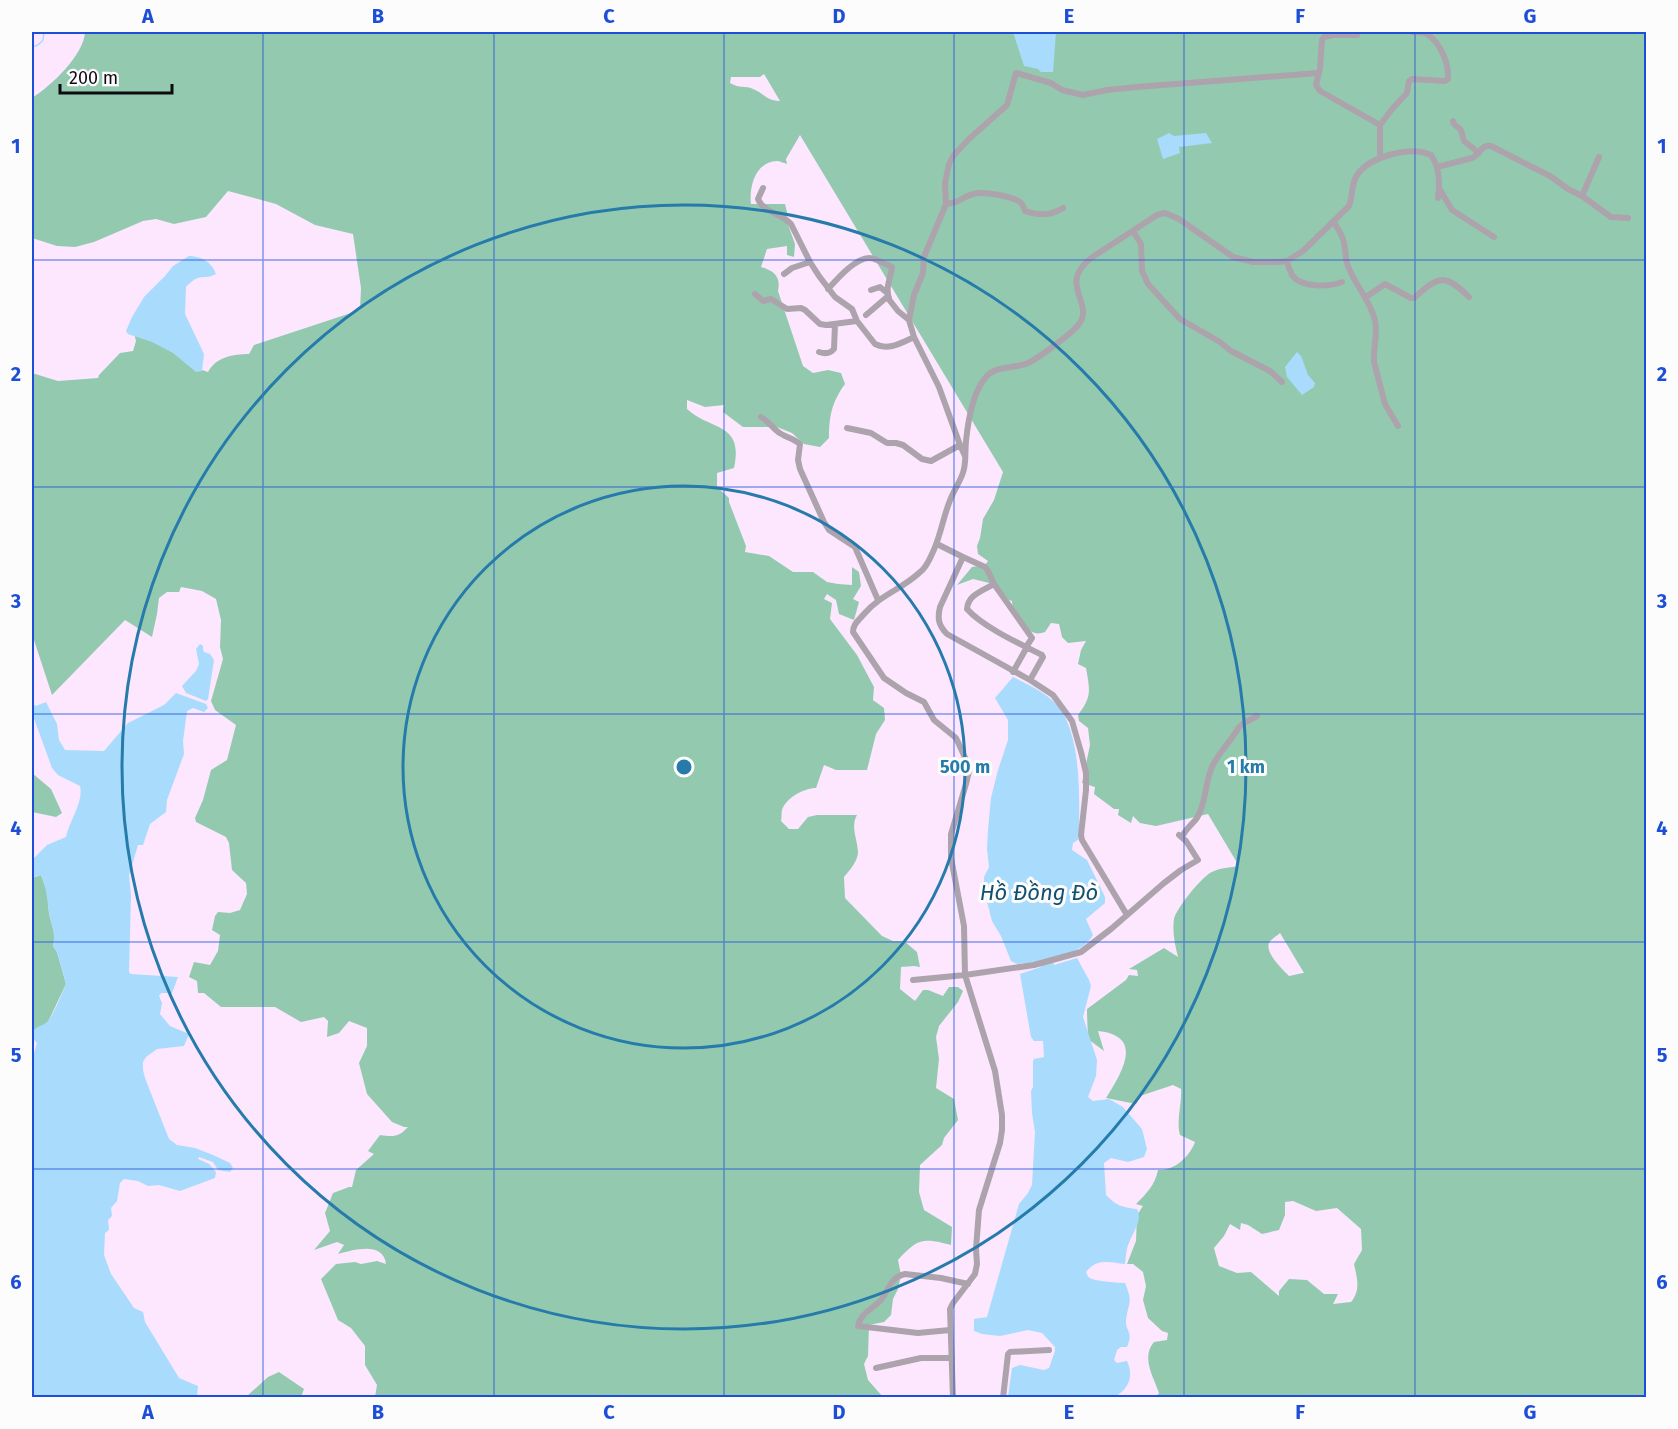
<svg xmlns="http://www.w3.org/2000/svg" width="1678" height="1429" font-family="'Fira Sans',sans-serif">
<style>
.forest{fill:#93caaf;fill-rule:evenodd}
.water{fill:#a9dbfc}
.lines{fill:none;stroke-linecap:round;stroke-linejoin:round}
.stream{stroke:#a9dbfc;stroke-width:1.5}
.minor{stroke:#ada3ac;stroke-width:6}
.grid{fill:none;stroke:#1d4ed8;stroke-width:1.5;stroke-opacity:0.55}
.ring{fill:none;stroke:#267bab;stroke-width:3}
.labels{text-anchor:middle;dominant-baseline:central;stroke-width:6;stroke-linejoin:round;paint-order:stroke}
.water-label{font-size:22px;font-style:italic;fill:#134f6f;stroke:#fcfcfc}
.centre{fill:#267bab;stroke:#fcfcfc;stroke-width:3}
.ring-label{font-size:18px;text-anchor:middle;font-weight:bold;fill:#267bab;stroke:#fcfcfc;stroke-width:6;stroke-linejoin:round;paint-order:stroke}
.neatline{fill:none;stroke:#1d4ed8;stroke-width:2}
.grid-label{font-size:20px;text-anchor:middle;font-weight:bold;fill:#1d4ed8}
</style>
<rect width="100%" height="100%" fill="#fce7ff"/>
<!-- forest -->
<path class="forest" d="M85,32h1561v1365h-490l3,-4c-6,-17 -18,-36 -5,-51l13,-2 1,-7 -6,-2 -14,-13 -5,-18 3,-14 -3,-14 -10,-8h-6l9,-23 1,-26 6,-9 -7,-2c11,-11 19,-19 22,-34 17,1 32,-14 37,-28l-15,-7c-4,-15 2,-30 1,-46l-8,-4 -33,11 -4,8 -30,-6c16,-26 39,-62 -8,-67l6,20 -16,-12 -1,-26v-4l39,-29 3,-5 9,1 -1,-6 -8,-1 35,-21 14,9c-3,-12 -6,-25 -4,-38 2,-10 28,-43 38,-47 9,-5 18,-4 27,-6l-31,-52 -52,12 -16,-3 -7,-7 -2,7 -13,-8 1,-6h-5l-20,-15 1,-7 -13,-4 8,-38 -2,-17 -9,-7 -1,-6c14,-19 12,-24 8,-47l-8,-4 3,-14 5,-9 -18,2 -6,-6 -3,-13 -8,-1 -6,9c-3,1 -7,2 -10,1 -12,-3 -23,-21 -23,-32l-3,-1 -12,-15 -24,-6 -16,6 15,-18 13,-2 3,-4 -10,-7 -1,-8 3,-8 3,-19 11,-19 9,-28 -203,-337 -14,24 1,5c-4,-1 -7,-3 -10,-3 -22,1 -28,26 -26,43h34l2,8 -1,7 9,25 -1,13 -7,-2v-9l-20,3 -6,18c13,4 20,9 17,24l25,75 10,7 15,-3 13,3 4,11c-13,18 -16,32 -16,54l-9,9 -16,-3 -12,-11 -15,-6h-34l-20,-15 1,-7 -19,2 -18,-7v9c24,22 57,13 47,59l-17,5v14l12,11v4l17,44 -1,6 24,4 24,16h20l14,10 11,2 14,1v-18l7,5 2,14 -8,13 6,3 -5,18 -15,-6 -3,-14 -9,-6 -3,5 8,4 -2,16 27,36 17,32 -1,13 11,8 1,12 -9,14 -9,36h-31l-12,-5 -8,23c-12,0 -30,10 -34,22 -1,4 0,7 -1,11l8,8h9l10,-12 9,-2h40c-7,12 1,25 1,38 -1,9 -8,17 -14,24l1,21 37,38 11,5h11l13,11 3,15 -6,-1 -13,1 -1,22 15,12 8,-11h5l15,6 6,-9h9l5,4 -5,11 -19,24 -3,11 3,22 -3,29 18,11 4,21 -14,18 -2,7 -22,20 -1,27 5,18 28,17 -1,18c-28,-7 -33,-7 -53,15l3,15 -3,14 -5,10 -2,16 -7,7 -15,3 -1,31 -4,8 4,16 15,17h-508l2,-12 -12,-20v-19l-14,-18 -13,-8 -17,-41 15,-15 19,-2 6,2 16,-3 9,3c-3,-23 -32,-14 -48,-10l6,-9 -7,-3 -23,8 16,-19 -5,-18 8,-20 16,-6h3l4,-17 18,-16 -6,-3 12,-16c14,2 19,2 28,-8h-4l-12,-5 -25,-28 -8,-31 8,-17v-18l-18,-7 -10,12 -12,4 1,-16 -4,-4 -23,5 -26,-15h-54l-17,-14h-6l-1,-12 -8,-4 5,-15 16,3 8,-14 2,-16 -8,-5 3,-14 3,-4 12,1 10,-3 7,-16 -1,-11 -14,-13 -3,-27 -3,-6 -30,-15 -1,-4 8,-18 8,-30 16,-10 9,-35 -21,-15 -4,-9 12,-42 -3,-12 1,-27 -5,-21 -14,-8 -21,-4 -2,5h-12l-8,6 -2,16 -5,23 -27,-17 -73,75 -20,-61v-261l26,8 40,-3 1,-3 21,-22 13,-2 3,-10 -2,-8 39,13 29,24 6,2c8,-15 25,-18 41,-18l5,-9 106,-35 1,-22 -8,-54 -38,-9 -39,-21 -48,-13 -22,26 -32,7 -18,-5 -13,2 -49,21 -19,5 -18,-1 -25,-8v-140c19,-12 52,-43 53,-66zM764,74l16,27c-14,0 -16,-8 -27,-12 -8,-4 -13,0 -23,-6l1,-6h29zM1280,933l24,40h-1l-14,3c-6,-6 -24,-23 -20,-33 1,-3 8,-7 11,-10zM1293,1201l23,10 21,-3 24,21 1,21 -8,14c3,14 7,26 -3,38l-18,2 5,-10h-14l-17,-14 -18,-1 -10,12v5l-28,-24 -14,1 -18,-7 -5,-18 10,-12 6,-12 10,6 1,-7 7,2 14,9 17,-4 6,-15v-13z
M32,773l19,16 11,24 -6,4 -24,-5z
M41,875l6,16 2,23 6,22 -2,10 4,6 9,32 -18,38 -16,10v3v-157z
M279,1372l25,17 -3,8h-61l7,-1 21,-19z"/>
<!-- water -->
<path class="water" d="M1013,32h43l-3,40h-12l-3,-3 -14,-3z
M1169,133l5,3 32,-3 6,10 -33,4 1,6 -17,6 -6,-20z
M189,256c12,0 23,6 27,18 -13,7 -15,-3 -30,13l-1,27 19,40 -2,17 -6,1 -23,-19 -21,-11 -24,-8 -2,-3 6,-14 12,-20 21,-21 8,-10z
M1297,352l4,4 7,19 7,8 -1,4 -12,8 -15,-18 -2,-10z
M200,644l3,2v3l1,3 6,2 4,6 -6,39 -2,2 -20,-8 -4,-7 14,-15 3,-7 -3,-15z
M1013,677c15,8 32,15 43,27 27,29 23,98 23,135l-6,4 -1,7 15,10 18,37v6l-19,16 7,16c-9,15 -25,19 -41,23l2,7 23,-7 12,22 2,6 -8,31 14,43 -1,16 -8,21 5,4 16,-2 14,8 19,22 5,20 -3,8 -16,5 -17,-4 -7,5 2,32c11,11 15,12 31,14 6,12 -4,22 -8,34 -3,6 -3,14 -4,21 -15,-2 -29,-6 -39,8 2,4 2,6 6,7 4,2 28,4 33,4 8,20 4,17 1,37 -1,12 8,11 1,27h-6l-4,3 -3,10 3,3 10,-2c7,16 2,27 -12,36h-107l4,-29 8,-3 24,5 5,-2 6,-17v-4l-13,-14 -14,-3 -28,6 -18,-2 -8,-3v-12l13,-2 32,-113 9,-11 4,-8 3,-53 -3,-19 -1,-22 2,-4v-26l1,-2 10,-2 -1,-16h-9l-3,-4 -11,-63 21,-7 -2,-5 -22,2 -6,-3 -10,-25 -9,-15 -8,-31v-13l5,-10 -2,-18 1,-19 3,-32 7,-28 10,-30v-20l-13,-22z
M176,693l30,11 2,4 -4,4 -11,-4 -6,3 -4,30 1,13 -17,46 -1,12 -16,12 -7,21h-5l-9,30 2,20 -2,77 2,2 47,3 -6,16h-11l-2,3 3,7 -2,11 10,12 19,8 -5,12 -27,3 -11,8 -3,5v8l2,8 24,61 8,6 18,3 18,7 17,8 3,5 -3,4 -12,-2 -5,-8 -14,-5 -1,2 11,5 7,8 -1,6 -35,13 -21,-6 -11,1 -10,-5 -14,-2 -4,4 -3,18 -6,7 1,8 -4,4 1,10 -4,3 -1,22 7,19 23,34 9,4 2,10 34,56 19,8 -1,10 -3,2 -162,-1v-337l5,-17 -5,-5c1,-14 10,-10 16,-17 6,-7 14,-28 18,-37l-9,-32 -4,-6c3,-16 -2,-19 -4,-33 -2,-16 -2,-22 -8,-38l-9,3v-18l15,-15 19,-8c3,-16 18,-35 14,-51l-22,-11 -6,-7 -20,-55v-9l4,2 10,-4 11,22 2,16 6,10 39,1 24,-28 36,-18z"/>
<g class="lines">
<!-- stream -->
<path class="stream" d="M32,47l6,-2 5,-5 1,-8"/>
<!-- minor -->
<path class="minor" d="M1357,32v3h-24l-9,2 -2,3 -2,29 -4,16 4,6 60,34v33
M1453,121l1,3 7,6 3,11 15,12
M1380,125l13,-17 14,-15 2,-12 3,-2 33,2 3,-2c1,-15 -7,-36 -21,-45 -5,-3 -10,-2 -15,-2
M1437,167l35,-9c8,-3 9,-14 19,-12l59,30 18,13 14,7 29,21 17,1
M763,188l-5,11c6,14 23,14 33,25l19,38 9,14 16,21 17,12 5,12 18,23c13,7 26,-1 39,-7
M1439,188l13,22 42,27
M1582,196l17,-39
M946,204c15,-1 15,-7 27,-10 9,-3 41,2 48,9 1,0 4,7 4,8 14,5 26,5 38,-3
M1334,222c4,7 9,14 10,21 2,8 1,16 4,23 7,19 22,34 27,54 3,15 -2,28 -1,42l11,42 13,22
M1133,231l8,13 1,27 6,13 32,35 40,23 11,9 39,20 12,11
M1287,261c1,5 3,10 5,14 9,13 37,12 50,7
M784,274l8,-6 18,-6
M828,289c9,-10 28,-32 42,-31 4,0 18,7 22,9 -1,11 -7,20 -3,31
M871,290l9,-3 6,5
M755,294l8,7 8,-2 16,10 14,-1 4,2 15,14 6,1 31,-4
M1366,297l19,-13 26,14h3c23,-20 29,-27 55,-1
M866,315l21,-18 11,14 11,9
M819,352c6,2 11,2 15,-3l1,-25
M761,417c7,4 10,9 16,14 7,6 16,7 23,13l-2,16 2,9 24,53 5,8 26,17 23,53
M847,428l24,5 16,10h9l7,2 19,14 9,2 29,-16
M965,456l-5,-11 -21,-58 -25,-50 -5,-17 5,-25 9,-22 1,-16 22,-53 -1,-21 4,-19 4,-8 16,-17 38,-34 9,-32 35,10 11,7 21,5 24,-5 30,-3 181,-14
M937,544l26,13 -23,50c-3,12 -1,19 7,27l83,46 23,15 19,26 9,31 5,21v17l-5,45 1,5 45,75
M963,557l22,10 3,4 6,13 38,54 -6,9
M994,584c-12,7 -26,11 -27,25 16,18 53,35 75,46l1,2 -13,23
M1013,672l14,-25
M1182,837c4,-9 10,-12 15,-19 9,-14 8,-36 15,-51 7,-15 19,-26 27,-40l5,-4 13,-7
M913,980l52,-5 69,-10 47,-13 30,-23 53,-46 17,-13 17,-10 -12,-19 -7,-6
M950,1330l-32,3 -60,-7c2,-12 14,-17 22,-25 6,-6 7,-14 13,-20 3,-4 7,-6 12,-7l36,4 27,6
M876,1368l45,-10h31
M953,1398l-3,-89 3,-6 22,-29 2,-10 -1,-15 3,-39 21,-67 2,-13v-15l-7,-44 -30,-96 -1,-49 -13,-68v-24l15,-50 3,-13 -1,-7 -12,-26 -22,-18 -10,-18 -18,-9 -22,-15 -31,-46c0,-8 6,-12 11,-18 16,-19 38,-25 55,-41 6,-4 10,-12 13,-19 9,-18 11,-38 19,-56 4,-10 11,-19 13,-29 2,-9 1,-18 2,-28 2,-20 6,-48 20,-64 10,-12 29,-8 42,-14 8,-3 47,-32 51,-39 16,-21 -22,-39 12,-66l66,-43 8,-2 14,6 54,38 20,5h24l10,-1 16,-10 46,-45c4,-10 2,-22 8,-31 12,-18 54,-30 74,-20 9,12 9,28 7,43
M1003,1398l5,-44 2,-2 39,-2"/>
</g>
<!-- grid -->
<path class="grid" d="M263,32v1366M494,32v1366M724,32v1366M954,32v1366M1184,32v1366M1415,32v1366M32,260h1614M32,487h1614M32,714h1614M32,942h1614M32,1169h1614"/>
<!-- distance rings -->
<g class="ring">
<circle cx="684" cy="767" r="281"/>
<circle cx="684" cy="767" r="562"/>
</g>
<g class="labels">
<!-- water labels -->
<g class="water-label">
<text x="1039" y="892">Hồ Đồng Đò</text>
</g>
</g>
<circle cx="684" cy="767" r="9" class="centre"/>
<g class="ring-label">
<text x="965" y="773">500 m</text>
<text x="1246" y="773">1 km</text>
</g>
<!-- border -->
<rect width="1678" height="1429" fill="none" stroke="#fcfcfc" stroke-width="66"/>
<!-- scale -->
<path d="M60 84v9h112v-9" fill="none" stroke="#0f0910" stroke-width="3"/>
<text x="69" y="84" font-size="18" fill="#0f0910" stroke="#fcfcfc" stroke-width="4.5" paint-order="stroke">200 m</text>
<rect x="33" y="33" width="1612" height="1363" class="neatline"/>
<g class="grid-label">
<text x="148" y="23">A</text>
<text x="378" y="23">B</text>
<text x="609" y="23">C</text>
<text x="839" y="23">D</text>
<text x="1069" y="23">E</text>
<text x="1300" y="23">F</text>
<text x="1530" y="23">G</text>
<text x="16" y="153">1</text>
<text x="1662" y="153">1</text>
<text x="16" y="381">2</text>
<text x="1662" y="381">2</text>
<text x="16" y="608">3</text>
<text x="1662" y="608">3</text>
<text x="16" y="835">4</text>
<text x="1662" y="835">4</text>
<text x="16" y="1062">5</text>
<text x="1662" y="1062">5</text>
<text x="16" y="1289">6</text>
<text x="1662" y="1289">6</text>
<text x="148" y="1419">A</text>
<text x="378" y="1419">B</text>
<text x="609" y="1419">C</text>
<text x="839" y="1419">D</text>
<text x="1069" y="1419">E</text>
<text x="1300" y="1419">F</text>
<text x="1530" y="1419">G</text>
</g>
</svg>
